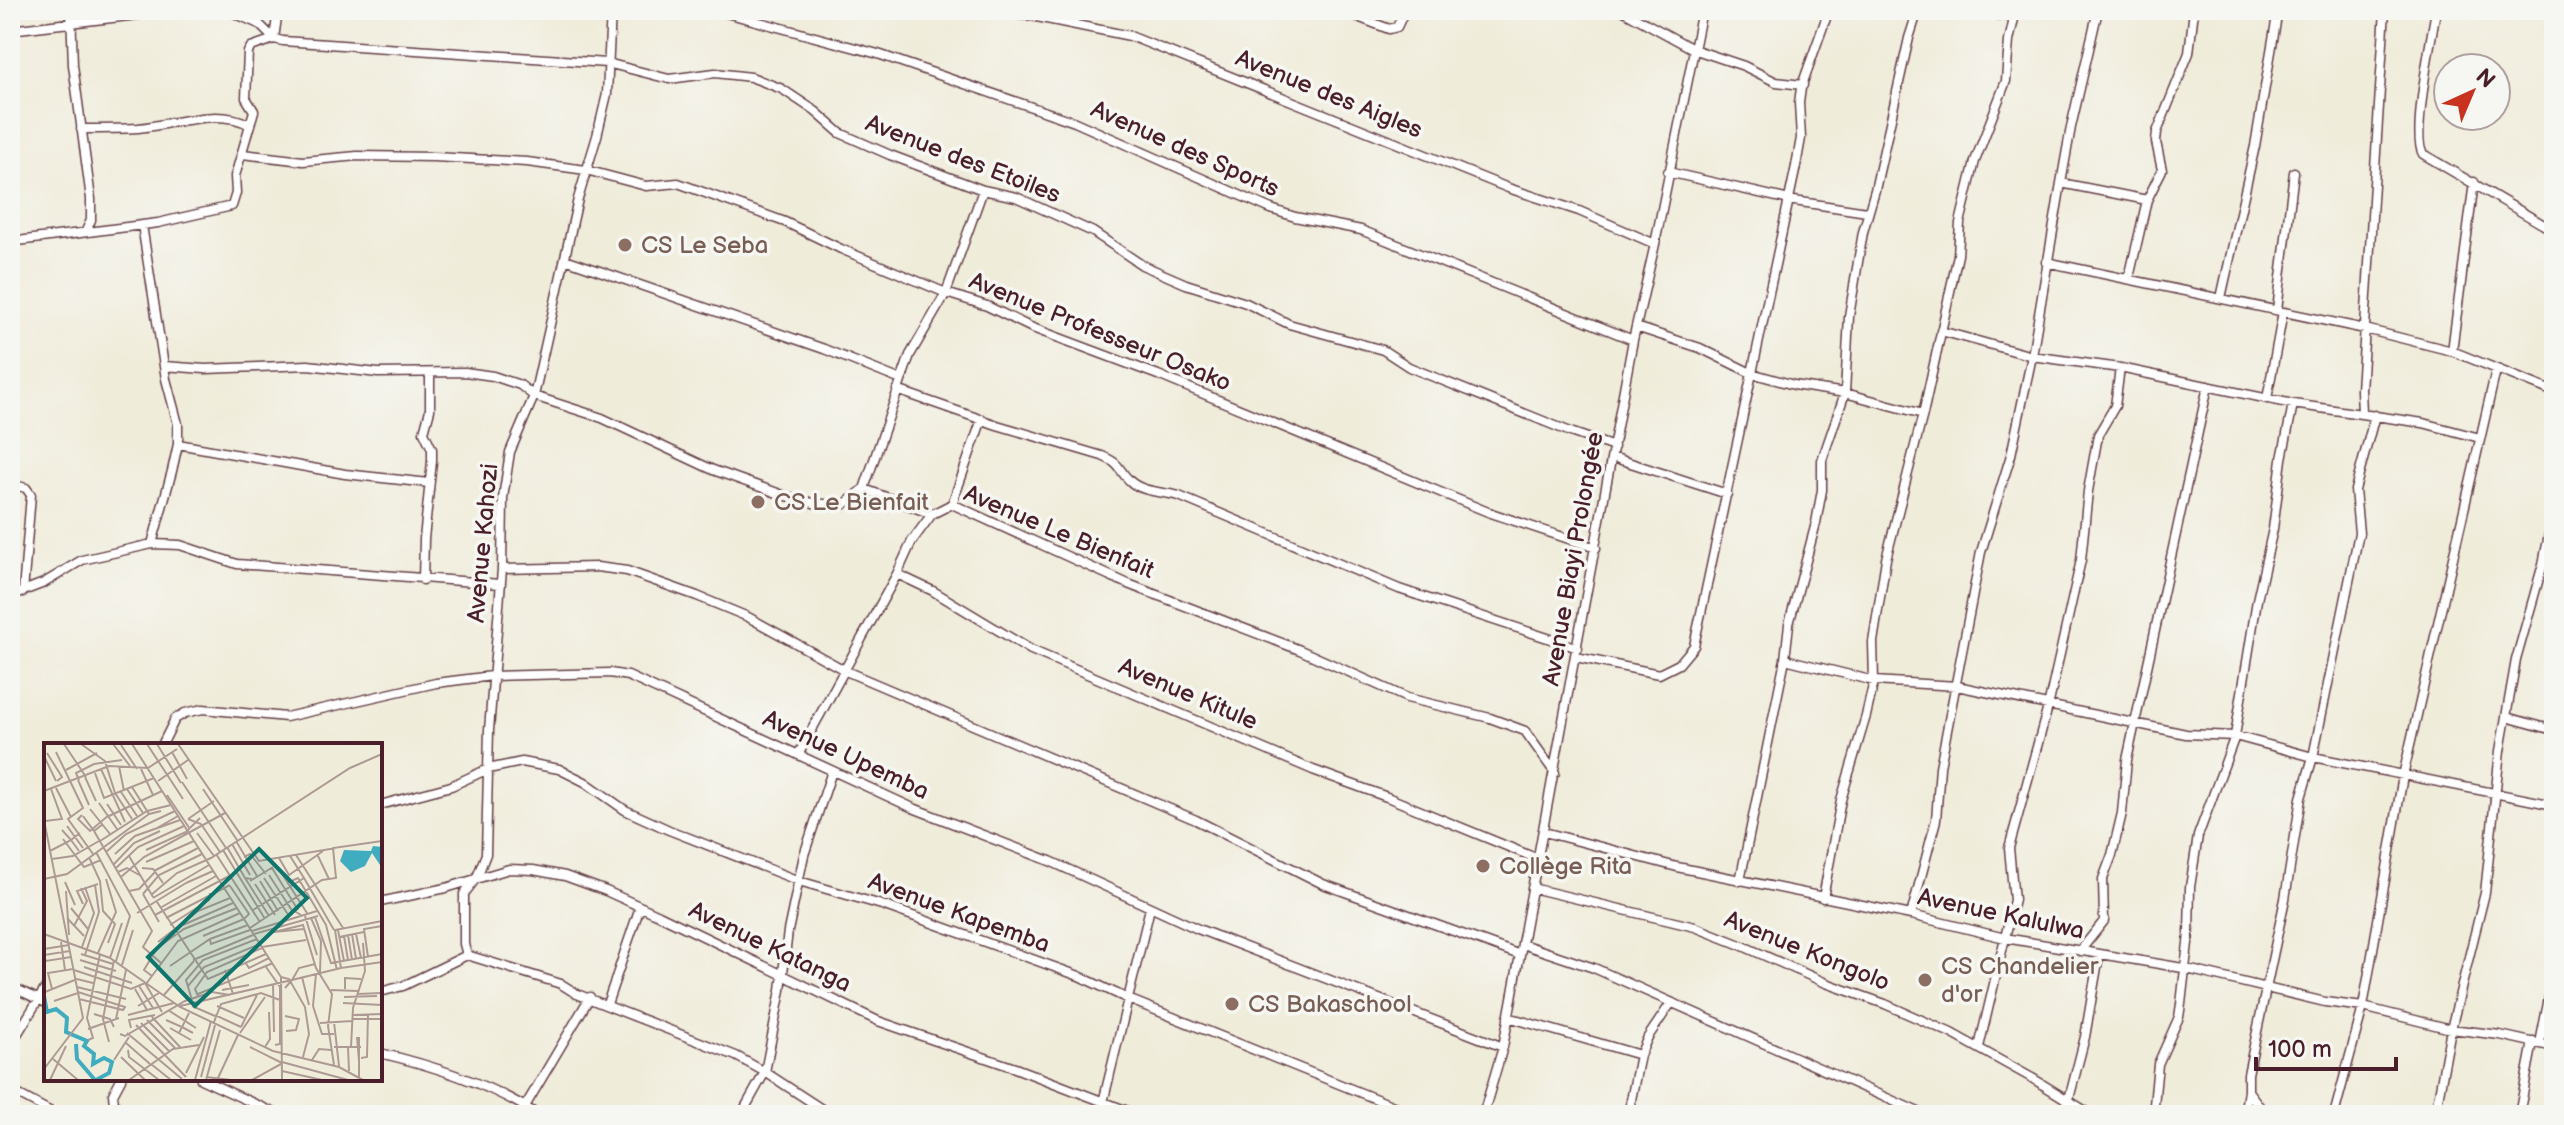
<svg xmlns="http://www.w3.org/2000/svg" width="2564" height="1125" font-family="'Balsamiq Sans',sans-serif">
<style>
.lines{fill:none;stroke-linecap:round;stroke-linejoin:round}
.street-casing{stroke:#633e45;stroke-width:11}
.street{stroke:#fff;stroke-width:8}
.education-dot{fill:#8d6e63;stroke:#f6f6f2;stroke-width:3}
.labels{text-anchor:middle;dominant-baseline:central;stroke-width:7;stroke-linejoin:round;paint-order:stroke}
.street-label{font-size:24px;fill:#4a1f2b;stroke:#f6f6f2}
.education-label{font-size:24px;fill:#785e54;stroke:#f6f6f2;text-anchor:start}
.inset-river{fill:none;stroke:#40acbf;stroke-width:4}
.inset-road{fill:none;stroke:#ae9a94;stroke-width:2}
.view{fill:#0f766e;fill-opacity:0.15;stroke:#0f766e;stroke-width:4}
.inset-edge{fill:none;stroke:#4a1f2b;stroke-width:4}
</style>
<rect width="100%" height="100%" fill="#f6f6f2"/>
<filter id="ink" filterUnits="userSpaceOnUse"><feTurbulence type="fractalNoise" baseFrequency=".0125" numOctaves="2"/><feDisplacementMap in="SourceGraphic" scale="16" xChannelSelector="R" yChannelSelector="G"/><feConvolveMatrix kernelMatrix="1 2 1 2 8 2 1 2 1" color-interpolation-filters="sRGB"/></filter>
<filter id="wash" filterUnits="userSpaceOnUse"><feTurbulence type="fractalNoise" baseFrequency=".006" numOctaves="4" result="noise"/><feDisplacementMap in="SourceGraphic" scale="32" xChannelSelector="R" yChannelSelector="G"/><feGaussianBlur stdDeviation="1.8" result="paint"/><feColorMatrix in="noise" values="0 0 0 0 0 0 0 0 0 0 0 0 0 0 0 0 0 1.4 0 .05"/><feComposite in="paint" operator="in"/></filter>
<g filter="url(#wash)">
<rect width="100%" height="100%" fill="#f0ecda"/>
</g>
<g filter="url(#ink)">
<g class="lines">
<!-- street casing -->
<g class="street-casing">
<path id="street" d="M71,10l2,55 18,134v21l-5,11
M227,10l32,14 15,15 9,2 324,22 62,16 46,-6 36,4 31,12 33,22 25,22 50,22 93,35 33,7 77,35 49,33 44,19 60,19 43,21 94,26 26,17 164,66 41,14
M611,10l-4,84 -10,42 -19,63 -44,197 -24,56 -7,46 -1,71 -13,161 -3,124 -9,23 -13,17v50l3,11 94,29 16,10 159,62 29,16 66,43
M715,10l163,44 197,68 196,87 24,8 66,13 272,110
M981,10l56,7 93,19 378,152 71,23 76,33
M1340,10l49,19 8,-2 8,-17
M1622,10l71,39 51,17 32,16 27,3
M1962,10l51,7
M2436,10c-4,25 -25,128 -13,144l131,77
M10,30l170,-20
M81,129c19,0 38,0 57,-1 36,-3 79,-21 112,-3
M242,154l61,7 54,-5 77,1 93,5 59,8 60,16 32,-3 107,39 56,27 105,44 41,13 43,21 128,48 330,137 108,36
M1668,172l126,29 73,11
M2061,183l10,-56 27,-117
M2147,200l15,-30 -6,-28 1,-10 32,-79 5,-43
M142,225l24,154 12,45v20l-6,27 -20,73
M10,242l148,-19 74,-17 4,-13 -1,-17 19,-65 -8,-13 2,-46 3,-5 23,-8 4,-29
M565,259l259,90 77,31
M2046,262l319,67 87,22 102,41
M2221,298l34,-152 23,-136
M2277,310l17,-138
M1636,327l64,21 51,25 43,12 51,8 78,21
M1941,331l91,25 88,12 173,36 130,19 57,15
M2452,351l22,-169
M164,366l41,3 103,-4 70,8 87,-1 28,4 27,9 14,11 68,22 111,52 70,25 30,8 21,2 11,-1 19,-15 68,25 20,-10 176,80 172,66 107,48 83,20 35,13 30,42
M897,390l100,35 105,31c21,9 14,12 28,25 11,11 34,11 49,15l220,93 179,59
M2267,399l16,-87
M2362,412l-1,-22 24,-380
M178,444l167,30 84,9
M1612,457l115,37
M10,484l16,4 5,7 -8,97
M864,489l46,-134 36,-62 37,-103
M952,504l30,-85
M932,514l-20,27 -15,33 36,17 98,59 282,120 74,27 151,62
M502,569l95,-2 30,4 70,25 51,21 100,55 348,148 127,64 197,71
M423,580l1,-41 8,-78v-12l-8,-17 6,-22v-36
M10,596l34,-13 38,-23 70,-16 28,1 57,19 263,20
M1576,657l83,17 20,-10 15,-18 102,-480 5,-28 -2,-35 2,-15 28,-78
M1785,659l89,22 83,5 229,48 49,2 78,21 241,48
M2506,717l48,13
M162,745l13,-26 10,-6 18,-4 83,8 150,-34 56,-7 118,-3 18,3 285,132 137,53 148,68 305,118
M798,755l99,-181
M380,805l71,-19 37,-17 34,-7 37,7 26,13 40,28 44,20 130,51 86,25 194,70 49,23 288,116
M1544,832l133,35 234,48 94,23 178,30 142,34 38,5 88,22 49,6 54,12
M1740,881l45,-222 4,-35 27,-101 6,-33v-30l23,-67 4,-77 14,-84 12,-42 34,-152 9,-28
M1532,888l163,39 48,19 83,37 59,21 66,29 81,45 60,37
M1823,898l18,-98 25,-84 8,-35 -1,-39 13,-83 37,-145 35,-159 2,-32 15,-62 31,-80 3,-40 7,-31
M380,902l66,-14 63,-19 24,1 32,6 41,15 53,24 219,106 137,47 123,47
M1911,915l25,-95 4,-53 41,-215 30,-97 21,-99 29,-173 86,17 -18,78
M1522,944l72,24 331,147
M2080,951l24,-30 -1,-42 9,-24 10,-42 5,-53 81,-374
M10,986l36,17
M380,992l23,-6 64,-31
M607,1004l33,-97
M1508,1017l132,38
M2540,1043l14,-70
M10,1046l36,-59
M1979,1047l35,-147 -5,-52 39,-141 33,-147 7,-69 10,-56 17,-29 5,-38
M380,1053c55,13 111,31 158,62
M201,1079l78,36
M10,1090l47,25
M2069,1099l16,-62 14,-82
M115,1115l-2,-21 8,-15
M520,1115l70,-118
M741,1115l24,-43 16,-82 7,-59 16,-76 28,-84
M1100,1115l50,-207
M1483,1115l20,-68 130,-707 22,-96 47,-234
M1628,1115l12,-60 8,-18 23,-34
M2153,1115l5,-51 21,-47 2,-13 8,-70 1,-47 8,-51 37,-100 22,-136 16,-71 9,-70 11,-55
M2244,1115l4,-24
M2266,1115l-18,-24v-17l37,-175 16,-101 12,-41 46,-224 -4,-43 20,-75
M2334,1115l29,-108 40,-231 93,-406
M2435,1115l16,-86 34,-136 15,-142 16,-91 27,-96 11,-54
M2519,1115l14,-73"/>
</g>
<!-- street -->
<use href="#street" class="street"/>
</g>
</g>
<!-- markers -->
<g class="education-dot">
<circle cx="625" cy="245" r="8"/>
<circle cx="758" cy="502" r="8"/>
<circle cx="1483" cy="866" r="8"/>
<circle cx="1925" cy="980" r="8"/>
<circle cx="1232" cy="1004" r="8"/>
</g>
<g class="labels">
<!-- street labels -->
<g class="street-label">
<text transform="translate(1329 94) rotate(22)">Avenue des Aigles</text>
<text transform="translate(1185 149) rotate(24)">Avenue des Sports</text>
<text transform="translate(963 159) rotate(21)">Avenue des Etoiles</text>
<text transform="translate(1100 332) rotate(22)">Avenue Professeur Osako</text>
<text transform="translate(1059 532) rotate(23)">Avenue Le Bienfait</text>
<text transform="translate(483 543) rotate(-85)">Avenue Kahozi</text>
<text transform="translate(1573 559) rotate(-80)">Avenue Biayi Prolongée</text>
<text transform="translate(1188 694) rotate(23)">Avenue Kitule</text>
<text transform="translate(846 755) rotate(25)">Avenue Upemba</text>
<text transform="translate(959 913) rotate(20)">Avenue Kapemba</text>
<text transform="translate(2001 914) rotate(12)">Avenue Kalulwa</text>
<text transform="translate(770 947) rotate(26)">Avenue Katanga</text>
<text transform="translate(1807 951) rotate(22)">Avenue Kongolo</text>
</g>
<!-- education labels -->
<g class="education-label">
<text x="641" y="245">CS Le Seba</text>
<text x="774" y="502">CS Le Bienfait</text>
<text x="1499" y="866">Collège Rita</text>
<text x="1941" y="966">CS Chandelier<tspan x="1941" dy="28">d'or</tspan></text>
<text x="1248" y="1004">CS Bakaschool</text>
</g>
</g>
<!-- overview -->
<g transform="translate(44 743)">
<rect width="338" height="338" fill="#f0ecda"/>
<path d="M329,103l9,1v21l-10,-15 -7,13 -14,6 -11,-11 4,-11 27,1z" fill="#40acbf"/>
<path class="inset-river" d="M0,253l3,16 9,-3 11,9 -1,14 21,9 -3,5 10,8 -1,10 11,-6 8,4 -3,11 -13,7M32,301l1,15 18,21"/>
<path class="inset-road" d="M20,1l22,33M37,1l24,17 10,32M69,1l17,22M88,1l149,233 1,103M103,1l36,55M113,1l24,39M134,1l81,117 77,-13M77,2l16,24M12,9l15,31M128,9l15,27M3,10l15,24 -5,4M0,13l12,25M75,23l5,25M57,26l24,53M97,26l12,26M22,27l31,-17M51,30l9,25 50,-20M41,34l11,24M34,37l11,25M35,37l-3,-7 18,-9 28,-4M114,38l30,-21M138,39l44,66M27,40l12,25 -15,11 25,35M88,44l17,27 12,-3M12,45l15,29M83,46l16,24M159,46l34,51M0,48l65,-25 39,2 29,-19M77,49l16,24M71,50l17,26M123,52l23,34M55,60l18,26M63,61l14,21M46,66l20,25M38,72l-4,4 12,12 19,-16M39,73l11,15 9,-7M65,73l53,-25M144,76l13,5 19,28M144,76l26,-18M0,77l39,198 -39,51M1,78l17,-2 -11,-30M23,83l16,22M113,85l21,-12M18,87l9,10 9,-7M50,88l58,100 -9,16 18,16M153,90l17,23M19,96l21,28 17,-7M56,98l47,-30 24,-6M192,98l21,35M188,101l18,31M183,104l18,31M102,107l40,-18 14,-14M179,107l42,69M6,108l21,-11 8,11M52,109l34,64 -14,45M62,109l20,-18 49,-23M71,111l20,-18 45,-16M172,111l44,68M273,111l12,25M252,112l47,73M85,113l24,41M45,114l11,24 3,30 12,13 -7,19M200,114l6,-3 16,20M235,115l10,17 34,-24M8,116l21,-3 26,-15M102,119l48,-21M70,121l20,-21 26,-12M233,123l30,47M72,125l22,-21 46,-21M98,125l11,1 10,14M228,125l26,42M110,128l44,-23M74,129l9,-4 14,8M225,132l22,34 10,6M77,134l23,-20 81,-44M220,135l25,38M260,135l30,52M0,136l23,-5 82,-60M208,136l-7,-1 24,38M206,138l23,-14M216,138l18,30M21,139l10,23M142,140l27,-12M243,140l11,-5 28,47 11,45M211,141l20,31M186,143l19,28 -5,5M22,148l3,44M85,148l10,-2 16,-17M99,151l16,-19 43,-21M99,151l16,28M107,152l26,-22 34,-15 139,-90 32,-14M109,155l56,-33M113,159l51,77 58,-25M39,161l-6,-13 21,-7M27,165l17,21M116,165l56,-32M209,167l51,-32 -14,-22M93,170l49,-30M111,172l76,-40M261,173l12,39M271,174l16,46 51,-9M23,175l17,18M122,175l64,-33M267,175l10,23 -1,32M126,182l39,-25 1,-7M139,182l50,-22M30,183l13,-25 -6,-13M206,185l72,-48 14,-2 -3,-30 49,-7M260,186l-30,3 29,-7 13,43 16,26 -4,32 6,39M294,187l6,31M208,188l65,-20M0,191l66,24 70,49 93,44 66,16 24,13M210,191l64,-18M308,191l4,25M312,191l5,24M304,192l4,25M159,193l41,-17M300,193l4,24M295,194l25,-5M166,197l1,4 39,-14M17,199l4,28M114,199l40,-31 32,-13M38,204l12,-34 -9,-26M218,204l44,-7M0,206l25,-4M54,210l18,-41 -10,-33M37,211l32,10M0,212l26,-4M41,212l14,-43 -4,-27M0,214l2,4 25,-4M324,214l-4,-28 18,-3M66,215l12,-35M36,217l36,11M149,217l60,-25M201,219l4,6 20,-10M78,222l11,-35M126,223l40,-27 38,-14M40,224l48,16M222,224l14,20v57l-5,1M297,225l41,-6M30,227l57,19 14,-6 17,29M181,227l8,24M272,231l-3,32 9,28h12M108,233l-8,-6 13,-22 27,-19 53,-21M237,234l8,2 16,28 4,27 -6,23M258,234l7,28M102,241l32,-43 62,-28M229,241l1,48M95,243l14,22M144,243l16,-19 56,-23M33,244l49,12M241,245l7,-8 49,-12 -6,-38 47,-9M8,246l-4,-16 25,-4M91,246l12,21M301,246v-11l16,1M178,247l27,-5M287,247l27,1M1,249l32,-13 16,4M34,249l47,15 -2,3 -44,-11M154,251l75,-31M313,251l25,-1M119,253l31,-35M154,253l-3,-7 12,-17 55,-24M300,254l33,-1M148,257l-6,-20 17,-20 54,-21M10,258l24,-8M299,260l39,2M94,263l21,-13M136,263l112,-26 7,-12 16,-4M148,263l23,10M173,263l27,12M124,267l28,18M145,270l-7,14 11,6M50,271l16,5 4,8M84,272l46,-12M171,272l26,12M309,272l29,-1M241,273l14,3 -3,11 -10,1M108,274l28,30M72,276l10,-49M309,276h29M103,277l28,28M122,277l16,7 -3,6M170,279l7,-18 40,-11 19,7M290,279l5,44M97,280l28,28M276,280l32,-2M92,282l50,52M197,284l16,-32M87,285l-2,-8 26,-5M126,285l21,12M44,286l31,-11M83,290l55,46M196,290l25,-36M76,291l5,2 60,-35 27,-9 18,3M313,294l2,24M315,294v40M44,297l5,-2 -6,-20 13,-64M65,299l-6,-23 11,-59M82,300l24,21M206,304l32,16M221,304l5,-8 -1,-27M290,304h27M304,304l1,24M307,304l2,-39 12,-37 -2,-28M84,307l1,7 30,23M77,314l24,23M317,315l6,-1 1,-43M9,316l25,21M70,317l15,-23M268,317l7,-11 12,1M238,319l66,18M107,321l20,16M238,328l40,9M142,330l18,-36M157,334l14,-52M162,334l25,3M174,335l20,-43M6,337l16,-34M85,337l44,-31 26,-4M151,337l16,-59M162,337l14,-50M208,337l29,-16"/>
<path class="view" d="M215,106l48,49 -112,108 -47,-49z"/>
<rect width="338" height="338" class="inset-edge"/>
</g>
<!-- margin -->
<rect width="2564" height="1125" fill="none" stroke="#f6f6f2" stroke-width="40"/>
<!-- north arrow -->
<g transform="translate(2472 92) rotate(44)"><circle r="38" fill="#f6f6f2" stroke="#b1a0a2" stroke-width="2"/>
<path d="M0-6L14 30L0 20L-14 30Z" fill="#c8321e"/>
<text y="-12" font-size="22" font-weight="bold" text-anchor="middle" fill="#4a1f2b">N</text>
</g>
<!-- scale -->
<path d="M2256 1057v12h140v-12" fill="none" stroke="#4a1f2b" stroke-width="4"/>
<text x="2268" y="1057" font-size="24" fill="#4a1f2b" stroke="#f6f6f2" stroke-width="6" paint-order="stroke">100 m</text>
</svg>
